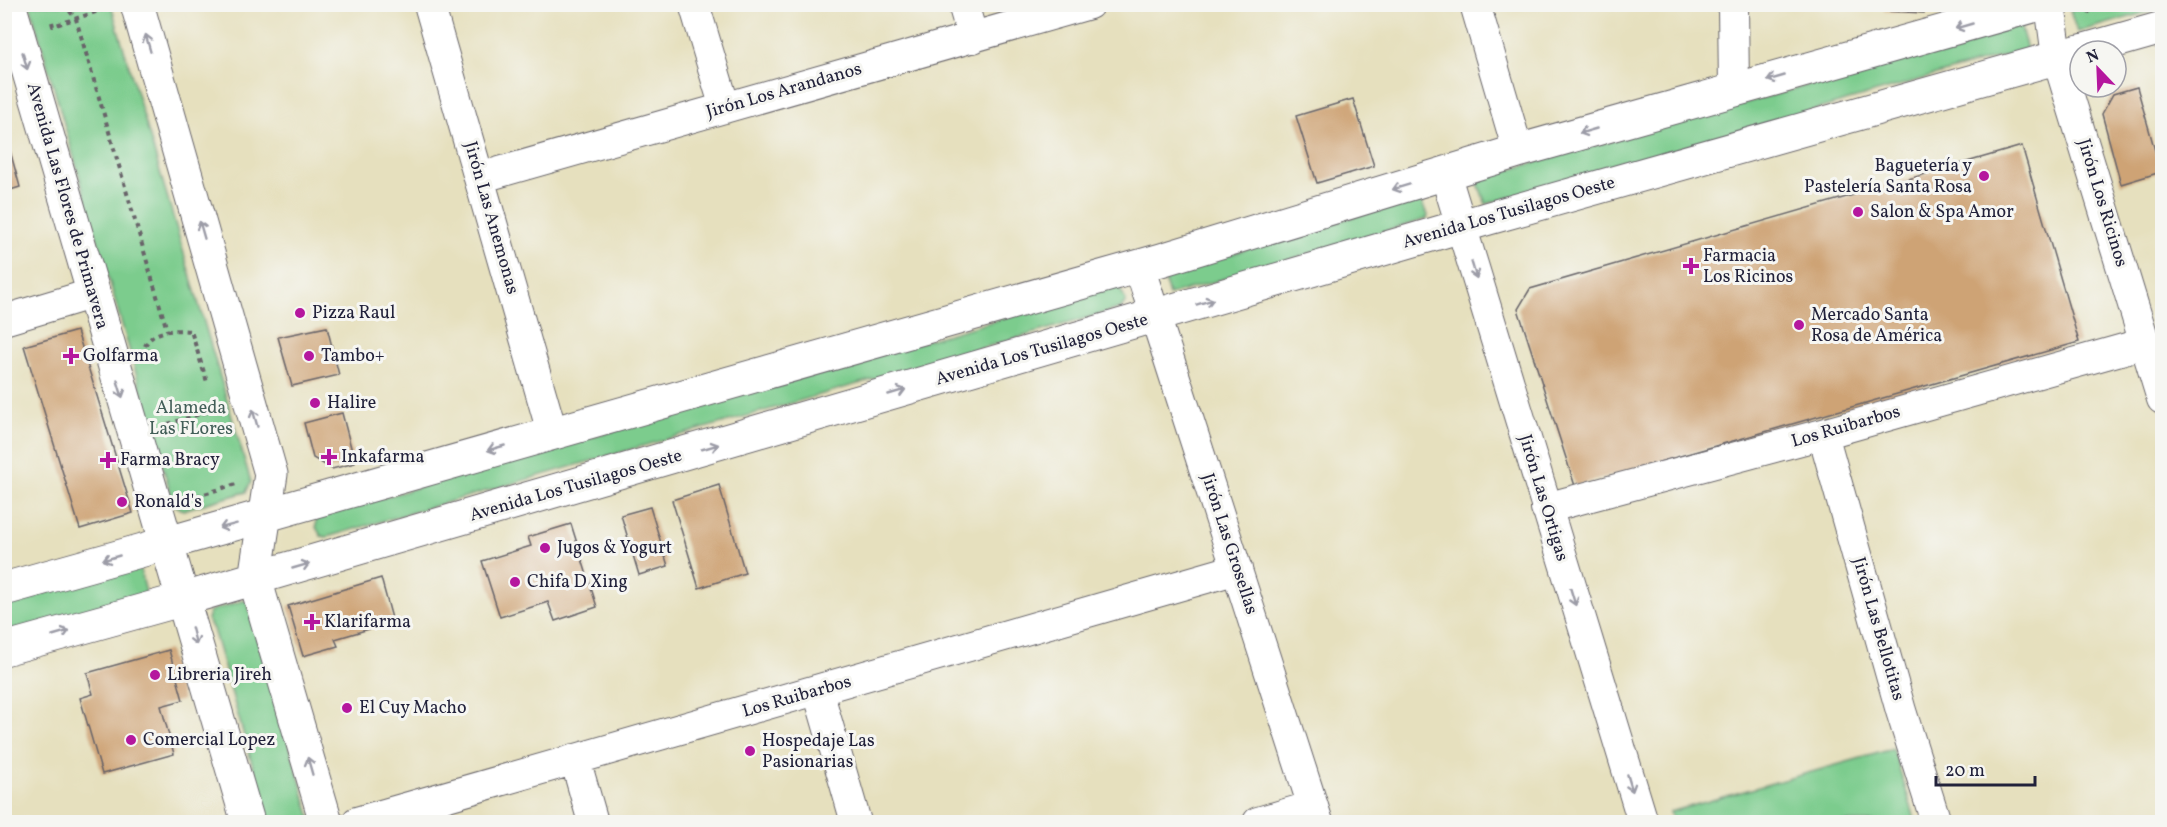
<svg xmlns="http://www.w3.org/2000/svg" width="2167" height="827" font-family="Vollkorn,serif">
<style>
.green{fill:#7ccc8d;stroke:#4f7764;stroke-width:1.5}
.building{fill:#cea375}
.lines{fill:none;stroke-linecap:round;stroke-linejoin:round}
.street-casing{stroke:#676469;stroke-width:32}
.secondary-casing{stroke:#676469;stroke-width:35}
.primary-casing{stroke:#676469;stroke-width:35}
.path{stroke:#676469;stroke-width:4;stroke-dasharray:4.5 4.5;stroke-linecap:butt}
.street{stroke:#fff;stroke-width:30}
.secondary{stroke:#fff;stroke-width:33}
.primary{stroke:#fff;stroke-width:33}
.oneway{stroke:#9c9ca7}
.poi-dot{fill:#b5179e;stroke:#f6f6f2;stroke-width:2}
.labels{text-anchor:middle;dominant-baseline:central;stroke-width:6;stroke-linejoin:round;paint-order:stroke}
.street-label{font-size:18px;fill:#22223b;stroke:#f6f6f2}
.poi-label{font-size:18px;fill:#22223b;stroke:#f6f6f2;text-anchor:start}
.park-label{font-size:18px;fill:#425e58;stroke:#f6f6f2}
</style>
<rect width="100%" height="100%" fill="#f6f6f2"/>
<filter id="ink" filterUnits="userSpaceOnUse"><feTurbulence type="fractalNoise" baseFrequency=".0167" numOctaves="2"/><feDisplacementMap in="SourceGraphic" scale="12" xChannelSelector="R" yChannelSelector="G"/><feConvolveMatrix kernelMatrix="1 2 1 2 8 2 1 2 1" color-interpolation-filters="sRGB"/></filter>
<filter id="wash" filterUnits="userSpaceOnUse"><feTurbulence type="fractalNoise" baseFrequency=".008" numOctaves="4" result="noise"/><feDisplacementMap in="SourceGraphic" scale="24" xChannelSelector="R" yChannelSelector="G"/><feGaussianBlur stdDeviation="1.35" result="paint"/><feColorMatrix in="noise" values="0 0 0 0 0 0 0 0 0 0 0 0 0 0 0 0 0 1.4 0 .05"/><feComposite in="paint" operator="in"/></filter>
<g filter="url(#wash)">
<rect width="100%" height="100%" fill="#e6e0be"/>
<!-- green -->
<path class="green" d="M2087,4l75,1v3l-85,24 -7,-21z
M30,5h81l140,477 -5,10 -63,18 -9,-5z
M2020,25l7,24 -541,155 -9,-23 4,-3z
M1418,197l10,18 -1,4 -258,76 -6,-20z
M1118,285l8,16 -5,7 -794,229 -6,-1 -5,-9v-10z
M139,565l9,35 -143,40v-36z
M242,601h5l65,221h-43l-56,-193 -6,-10 3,-8z
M1893,749l23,73h-243l-3,-10z"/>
<g id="blocks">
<!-- building -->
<path class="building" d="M1884,4h40v9l-40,-2z
M2137,87l24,85 -40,12 -19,-70 11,-20z
M1353,99l21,67 -57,17 -21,-67z
M7,140l13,47 -16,5v-51z
M2022,146l57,196 -504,144 -57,-177 12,-20z
M327,327l12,48 -47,11 -14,-49z
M77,331l56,182 -53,16 -56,-183z
M342,413l13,50 -23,6 -19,-11 -9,-35z
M719,485l26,88 -46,15 -27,-88z
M650,507l18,59 -29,9 -18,-60z
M571,524l26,83 -42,14 -7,-19 -48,15 -18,-56 49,-15 -3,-9z
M381,578l12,44 -58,17 3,7 -35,10 -15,-50z
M169,650l14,50 -22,6 13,48 -72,20 -22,-76 13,-4 -6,-21z"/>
</g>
</g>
<g filter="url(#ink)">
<use href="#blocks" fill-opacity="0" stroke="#676469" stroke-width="1.5"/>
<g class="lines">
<!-- street casing -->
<g class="street-casing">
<path id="street" d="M429,4l123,428
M694,4l31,104
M963,4l10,34
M1475,4l43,147
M1733,4l1,86
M2050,4l7,53 105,342
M1445,173l198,649
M479,178l610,-174
M1139,266l179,556
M4,320l87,-26
M1823,434l78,277 35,111
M1546,508l277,-74 322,-91
M818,691l38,131
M575,759l18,63
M357,822l880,-253
M1258,822l55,-16"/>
</g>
<!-- secondary casing -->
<g class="secondary-casing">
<path id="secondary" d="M4,589l164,-46
M4,649l180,-50"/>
</g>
<!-- primary casing -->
<g class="primary-casing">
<path id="primary" d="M9,4c78,274 160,546 239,818
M137,4l134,470 -16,105 71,243
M2081,51l81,-23
M168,543l993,-283 357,-109 522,-147
M184,599l1305,-381 591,-167"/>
</g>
<!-- path -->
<path class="path" d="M64,4l12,15 91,311
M2088,13l7,-9
M52,22l1,4 52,-17
M145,346c7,-16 30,-17 46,-15l16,51
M168,424l48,-15
M188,499l48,-15"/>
<!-- street -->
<use href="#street" class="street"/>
<!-- secondary -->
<use href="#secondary" class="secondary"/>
<!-- primary -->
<use href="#primary" class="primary"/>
</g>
<!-- one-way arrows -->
<defs><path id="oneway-shaft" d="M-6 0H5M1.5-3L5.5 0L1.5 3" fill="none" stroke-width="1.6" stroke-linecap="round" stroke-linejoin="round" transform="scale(1.5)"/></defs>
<g class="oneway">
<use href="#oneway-shaft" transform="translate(1964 26) rotate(164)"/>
<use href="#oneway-shaft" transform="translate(148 43) rotate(-106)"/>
<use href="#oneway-shaft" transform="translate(25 61) rotate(74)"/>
<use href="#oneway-shaft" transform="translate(1776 78) rotate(164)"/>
<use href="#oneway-shaft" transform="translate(1588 131) rotate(164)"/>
<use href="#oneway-shaft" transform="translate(1401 187) rotate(163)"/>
<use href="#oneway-shaft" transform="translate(202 230) rotate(-106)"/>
<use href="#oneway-shaft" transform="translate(1474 270) rotate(73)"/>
<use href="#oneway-shaft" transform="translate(1205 302) rotate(-17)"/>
<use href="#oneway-shaft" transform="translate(120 389) rotate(73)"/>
<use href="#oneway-shaft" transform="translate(897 392) rotate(-16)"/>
<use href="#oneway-shaft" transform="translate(255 418) rotate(-106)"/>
<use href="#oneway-shaft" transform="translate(710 447) rotate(-16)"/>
<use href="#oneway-shaft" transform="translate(496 448) rotate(164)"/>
<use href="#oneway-shaft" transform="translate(228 526) rotate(165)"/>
<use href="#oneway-shaft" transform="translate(111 558) rotate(164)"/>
<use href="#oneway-shaft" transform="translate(301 566) rotate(-16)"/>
<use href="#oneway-shaft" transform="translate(1573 597) rotate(73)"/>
<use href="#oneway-shaft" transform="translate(61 633) rotate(-16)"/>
<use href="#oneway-shaft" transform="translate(194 636) rotate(75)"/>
<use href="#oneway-shaft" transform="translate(310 766) rotate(-106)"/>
<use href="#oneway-shaft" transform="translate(1630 783) rotate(73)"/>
</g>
</g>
<!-- markers -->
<g class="poi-dot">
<circle cx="1984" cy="176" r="6"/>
<circle cx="1858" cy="212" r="6"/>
<path d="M1688 257h6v6h6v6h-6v6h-6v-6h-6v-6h6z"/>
<circle cx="300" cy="313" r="6"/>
<circle cx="1799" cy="325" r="6"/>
<path d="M68 347h6v6h6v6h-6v6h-6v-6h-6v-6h6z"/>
<circle cx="309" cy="356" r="6"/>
<circle cx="315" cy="403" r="6"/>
<path d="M326 448h6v6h6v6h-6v6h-6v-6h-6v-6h6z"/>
<path d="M105 451h6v6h6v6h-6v6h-6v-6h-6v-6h6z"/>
<circle cx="122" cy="502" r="6"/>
<circle cx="545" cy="548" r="6"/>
<circle cx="515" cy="582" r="6"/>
<path d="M309 613h6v6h6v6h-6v6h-6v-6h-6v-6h6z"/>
<circle cx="155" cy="675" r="6"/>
<circle cx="347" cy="708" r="6"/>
<circle cx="131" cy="740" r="6"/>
<circle cx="750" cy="751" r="6"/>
</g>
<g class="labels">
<!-- street labels -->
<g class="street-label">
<text transform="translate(784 91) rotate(-16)">Jirón Los Arandanos</text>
<text transform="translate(2102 203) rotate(73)">Jirón Los Ricinos</text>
<text transform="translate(67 206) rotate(74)">Avenida Las Flores de Primavera</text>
<text transform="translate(1509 213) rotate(-16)">Avenida Los Tusilagos Oeste</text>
<text transform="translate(491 218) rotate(74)">Jirón Las Anemonas</text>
<text transform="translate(1042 350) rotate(-16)">Avenida Los Tusilagos Oeste</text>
<text transform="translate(1846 427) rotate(-16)">Los Ruibarbos</text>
<text transform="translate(576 486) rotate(-16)">Avenida Los Tusilagos Oeste</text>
<text transform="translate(1543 498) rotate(73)">Jirón Las Ortigas</text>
<text transform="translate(1229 544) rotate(72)">Jirón Las Grosellas</text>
<text transform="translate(1878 629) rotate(74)">Jirón Las Bellotitas</text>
<text transform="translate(797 697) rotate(-16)">Los Ruibarbos</text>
</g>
<!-- poi labels -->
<g class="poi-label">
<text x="1972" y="166" text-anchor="end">Baguetería y<tspan x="1972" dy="21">Pastelería Santa Rosa</tspan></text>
<text x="1870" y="212">Salon &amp; Spa Amor</text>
<text x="1703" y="256">Farmacia<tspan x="1703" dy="21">Los Ricinos</tspan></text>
<text x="312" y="313">Pizza Raul</text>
<text x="1811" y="315">Mercado Santa<tspan x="1811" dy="21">Rosa de América</tspan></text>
<text x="83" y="356">Golfarma</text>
<text x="321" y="356">Tambo+</text>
<text x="327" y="403">Halire</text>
<text x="341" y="457">Inkafarma</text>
<text x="120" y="460">Farma Bracy</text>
<text x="134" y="502">Ronald's</text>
<text x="557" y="548">Jugos &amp; Yogurt</text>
<text x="527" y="582">Chifa D Xing</text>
<text x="324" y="622">Klarifarma</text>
<text x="167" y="675">Libreria Jireh</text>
<text x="359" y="708">El Cuy Macho</text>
<text x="143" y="740">Comercial Lopez</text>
<text x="762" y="741">Hospedaje Las<tspan x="762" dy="21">Pasionarias</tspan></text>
</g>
<!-- park labels -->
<g class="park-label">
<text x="191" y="408">Alameda<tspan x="191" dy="21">Las FLores</tspan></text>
</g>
</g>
<!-- margin -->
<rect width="2167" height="827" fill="none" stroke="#f6f6f2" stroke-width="24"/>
<!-- north arrow -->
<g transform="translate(2098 69) rotate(337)"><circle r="28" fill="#f6f6f2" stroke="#a1a1a9" stroke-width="1.5"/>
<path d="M0-4.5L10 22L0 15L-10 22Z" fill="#b5179e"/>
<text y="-9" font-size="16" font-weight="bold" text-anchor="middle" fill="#22223b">N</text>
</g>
<!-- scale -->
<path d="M1936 776v9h99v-9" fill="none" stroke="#22223b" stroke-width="3"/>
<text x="1945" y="776" font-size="18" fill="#22223b" stroke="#f6f6f2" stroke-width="4.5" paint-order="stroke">20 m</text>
</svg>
